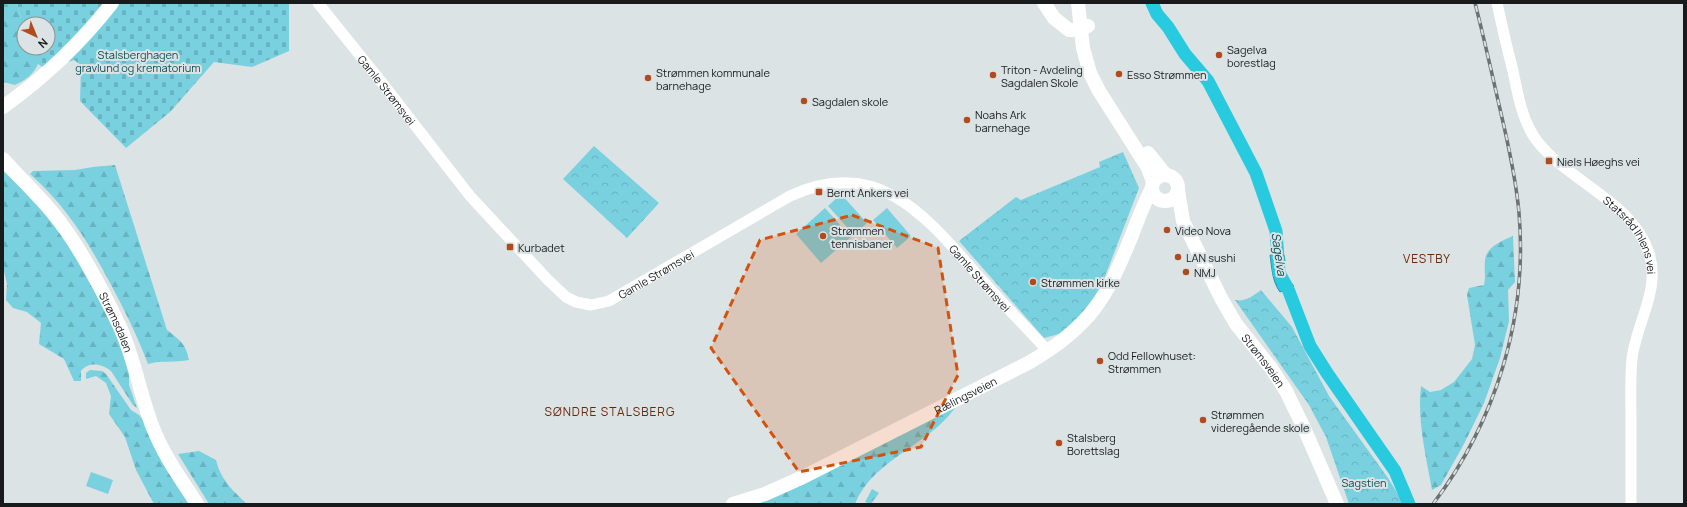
<svg xmlns="http://www.w3.org/2000/svg" width="1687" height="507" font-family="Manrope,sans-serif">
<style>
.grass{fill:#79d1e0}
.forest{fill:url(#forest-firs)}
.cemetery{fill:url(#cemetery-stones)}
.park{fill:url(#park-crowns)}
.water{fill:url(#water-ripples);stroke:#2395a5}
.lines{fill:none;stroke-linecap:round;stroke-linejoin:round}
.river{stroke:#28cae0;stroke-width:13}
.minor{stroke:#fff;stroke-width:11}
.major{stroke:#fff;stroke-width:14}
.rail-casing{stroke:#6d7172;stroke-width:3.5}
.rail{stroke:#dbe3e4;stroke-width:2;stroke-dasharray:6;stroke-linecap:butt}
.marked{fill:#d3530e;fill-opacity:0.2;stroke:#d3530e;stroke-width:3;stroke-dasharray:8 5;stroke-linejoin:round}
.poi-dot{fill:#b14b1d;stroke:#dbe3e4;stroke-width:1.5}
.labels{text-anchor:middle;dominant-baseline:central;stroke-width:4;stroke-linejoin:round;paint-order:stroke}
.poi-label{font-size:11px;fill:#181a1b;stroke:#dbe3e4;text-anchor:start}
.park-label{font-size:11px;fill:#0b4d56;stroke:#dbe3e4}
.street-label{font-size:11px;fill:#181a1b;stroke:#dbe3e4}
.water-label{font-size:12px;font-style:italic;fill:#044952;stroke:#dbe3e4}
.neighbourhood-label{font-size:12px;letter-spacing:1px;fill:#68280a;stroke:#dbe3e4}
</style>
<defs>
<pattern id="forest-firs" width="22" height="20" patternUnits="userSpaceOnUse"><rect width="22" height="20" fill="#79d1e0"/><path d="M5 1l3.5 6h-7zM16 11l3.5 6h-7z" fill="#68b3c0"/></pattern>
<pattern id="cemetery-stones" width="16" height="16" patternUnits="userSpaceOnUse"><rect width="16" height="16" fill="#79d1e0"/><path d="M2 7V4a2 2 0 0 1 4 0v3zM10 15v-3a2 2 0 0 1 4 0v3z" fill="#68b3c0"/></pattern>
<pattern id="park-crowns" width="20" height="18" patternUnits="userSpaceOnUse"><rect width="20" height="18" fill="#79d1e0"/><path d="M2 6a3 3 0 1 1 6 0M12 15a3 3 0 1 1 6 0" fill="none" stroke="#68b3c0"/></pattern>
<pattern id="water-ripples" width="26" height="14" patternUnits="userSpaceOnUse"><rect width="26" height="14" fill="#28cae0"/><path d="M2 4q2-2 4 0t4 0M15 11q2-2 4 0t4 0" fill="none" stroke="#23adc0"/></pattern>
</defs>
<rect width="100%" height="100%" fill="#dbe3e4"/>
<!-- grass -->
<path class="grass" d="M841,194l26,29 -13,12 -26,-29z
M825,208l26,29 -30,26 -25,-29z
M887,208l24,28 -14,12 -24,-28z
M91,472l22,8 -5,14 -22,-8z"/>
<!-- forest -->
<path class="forest" d="M3,3h14l7,27v18h6l9,14c-5,12 -13,18 -24,23l-12,-3z
M115,165l52,165c13,10 19,14 22,30 -14,3 -27,0 -41,4 -11,-29 -24,-55 -39,-83 -22,-41 -43,-75 -79,-107l3,-3 42,-1 18,-3z
M3,171l31,28 27,34 14,23 40,73 11,31 3,12v13l8,23 -4,-3 -22,-34c-9,-7 -22,-10 -30,0v10h-7l-10,-22 -25,-15 2,-21 -14,-11 -14,-4 -7,-8 1,-16 -4,-17z
M1513,236l2,46 -7,8 1,31 -9,37 -16,45 -20,41 -23,41 -9,5c-6,-34 -15,-69 -11,-104l9,6 11,-2 13,-8 18,-23 3,-14 -8,-50 2,-7 15,-3c2,-9 0,-17 1,-25 1,-13 18,-20 28,-24z
M90,370l12,1 4,3 25,36 8,5 7,9 44,80h-36l-18,-34 -11,-33 -16,-23 2,-18 -5,-13 -10,-7 -10,3v-6z
M959,402c-25,42 -86,56 -104,102h-113z
M199,451l17,9c4,19 17,31 31,44h-38l-31,-50z"/>
<!-- cemetery -->
<path class="cemetery" d="M17,3h272v48l-37,16 -38,-5 -44,50 -44,36 -46,-47 1,-36 -7,-5 -27,9 -8,-4 -9,-17h18v-24h-24v6z"/>
<!-- park -->
<path class="park" d="M594,146l65,57 -32,35 -64,-59z
M1123,152l16,36 -43,112 -33,33 -19,5 -85,-97 57,-44 5,3 79,-33 -1,-5z
M1261,290l31,37 37,69 59,82 16,26h-55l-23,-67 -17,-32 -74,-105c10,2 18,-4 26,-10z
M872,489l7,4 -8,11 -6,-2z"/>
<!-- water -->
<path class="water" d="M1270,255l7,2 7,-2 1,6 -3,6v6l12,13 -14,6c-8,-11 -8,-24 -10,-37z"/>
<g class="lines">
<!-- river -->
<path class="river" d="M1152,3l5,11 11,13 17,27 23,27 48,92 20,58 3,42 9,16 22,57 17,27 68,98 14,33"/>
<!-- minor -->
<g class="minor">
<path id="s1" d="M318,3l65,81 87,112 78,84 18,17 10,5 15,3 18,-4 181,-105c90,-42 138,23 192,84 21,24 44,47 66,71"/>
<path id="s2" d="M1497,3c5,23 10,45 16,68 5,24 9,50 24,70 32,41 96,61 112,112 12,37 -13,70 -17,106 -2,21 -1,42 -1,63 0,28 0,55 0,82"/>
</g>
<!-- major -->
<g class="major">
<path d="M1044,3l10,15 15,12h12l7,-4"/>
<path d="M1078,3l5,45 7,25 9,18 49,77 5,14"/>
<path d="M3,107c42,-30 77,-63 109,-104"/>
<path d="M1148,153l17,21"/>
<path id="s3" d="M3,159c16,18 34,35 49,53 26,31 51,79 68,115 15,33 20,68 33,101 11,28 28,51 44,76"/>
<circle cx="1165" cy="188" r="13"/>
<path id="s4" d="M1178,191l5,30 39,79 14,24 35,44 15,23 18,37 33,76"/>
<path id="s5" d="M733,504l32,-10 38,-17 227,-115c61,-36 76,-63 102,-127 6,-16 12,-32 20,-47"/>
</g>
<!-- rail casing -->
<g class="rail-casing">
<path id="rail" d="M1433,504c63,-83 95,-187 86,-291 -3,-35 -11,-70 -19,-104 -8,-35 -16,-71 -25,-106"/>
</g>
<!-- rail -->
<use href="#rail" class="rail"/>
</g>
<!-- marked area -->
<path class="marked" d="M852,215l86,33 20,127 -37,72 -122,25 -88,-124 49,-108z"/>
<!-- markers -->
<g class="poi-dot">
<circle cx="1219" cy="55" r="4"/>
<circle cx="1119" cy="74" r="4"/>
<circle cx="993" cy="75" r="4"/>
<circle cx="648" cy="78" r="4"/>
<circle cx="804" cy="101" r="4"/>
<circle cx="967" cy="120" r="4"/>
<rect x="1545" y="157" width="8" height="8" rx="2"/>
<rect x="815" y="188" width="8" height="8" rx="2"/>
<circle cx="1167" cy="230" r="4"/>
<circle cx="823" cy="236" r="4"/>
<rect x="506" y="243" width="8" height="8" rx="2"/>
<circle cx="1178" cy="257" r="4"/>
<circle cx="1186" cy="272" r="4"/>
<circle cx="1033" cy="282" r="4"/>
<circle cx="1100" cy="361" r="4"/>
<circle cx="1203" cy="420" r="4"/>
<circle cx="1059" cy="443" r="4"/>
</g>
<g class="labels">
<!-- poi labels -->
<g class="poi-label">
<text x="1227" y="49">Sagelva<tspan x="1227" dy="13">borestlag</tspan></text>
<text x="1001" y="69">Triton - Avdeling<tspan x="1001" dy="13">Sagdalen Skole</tspan></text>
<text x="656" y="72">Strømmen kommunale<tspan x="656" dy="13">barnehage</tspan></text>
<text x="1127" y="74">Esso Strømmen</text>
<text x="812" y="101">Sagdalen skole</text>
<text x="975" y="114">Noahs Ark<tspan x="975" dy="13">barnehage</tspan></text>
<text x="1557" y="161">Niels Høeghs vei</text>
<text x="827" y="192">Bernt Ankers vei</text>
<text x="831" y="230">Strømmen<tspan x="831" dy="13">tennisbaner</tspan></text>
<text x="1175" y="230">Video Nova</text>
<text x="518" y="247">Kurbadet</text>
<text x="1186" y="257">LAN sushi</text>
<text x="1194" y="272">NMJ</text>
<text x="1041" y="282">Strømmen kirke</text>
<text x="1108" y="355">Odd Fellowhuset:<tspan x="1108" dy="13">Strømmen</tspan></text>
<text x="1211" y="414">Strømmen<tspan x="1211" dy="13">videregående skole</tspan></text>
<text x="1067" y="437">Stalsberg<tspan x="1067" dy="13">Borettslag</tspan></text>
</g>
<!-- park labels -->
<g class="park-label">
<text x="138" y="54">Stalsberghagen<tspan x="138" dy="13">gravlund og krematorium</tspan></text>
<text x="1364" y="482">Sagstien</text>
</g>
<!-- street labels -->
<g class="street-label">
<text stroke="none"><textPath href="#s1" startOffset="111">Gamle Strømsvei</textPath></text>
<text stroke="none"><textPath href="#s2" startOffset="280">Statsråd Ihlens vei</textPath></text>
<text stroke="none"><textPath href="#s1" startOffset="484">Gamle Strømsvei</textPath></text>
<text stroke="none"><textPath href="#s1" startOffset="867">Gamle Strømsvei</textPath></text>
<text stroke="none"><textPath href="#s3" startOffset="200">Strømsdalen</textPath></text>
<text stroke="none"><textPath href="#s4" startOffset="192">Strømsveien</textPath></text>
<text stroke="none"><textPath href="#s5" startOffset="257">Rælingsveien</textPath></text>
</g>
<!-- water labels -->
<g class="water-label">
<text transform="translate(1279 254) rotate(82)">Sagelva</text>
</g>
<!-- neighbourhood labels -->
<g class="neighbourhood-label">
<text x="1427" y="258">VESTBY</text>
<text x="610" y="411">SØNDRE STALSBERG</text>
</g>
</g>
<!-- border -->
<rect width="1687" height="507" fill="none" stroke="#181a1b" stroke-width="8"/>
<!-- north arrow -->
<g transform="translate(36 36) rotate(136)"><circle r="19" fill="#dbe3e4" stroke="#8d9394"/>
<path d="M0-3L7 15L0 10L-7 15Z" fill="#b14b1d"/>
<text y="-6" font-size="11" font-weight="bold" text-anchor="middle" fill="#181a1b">N</text>
</g>
</svg>
